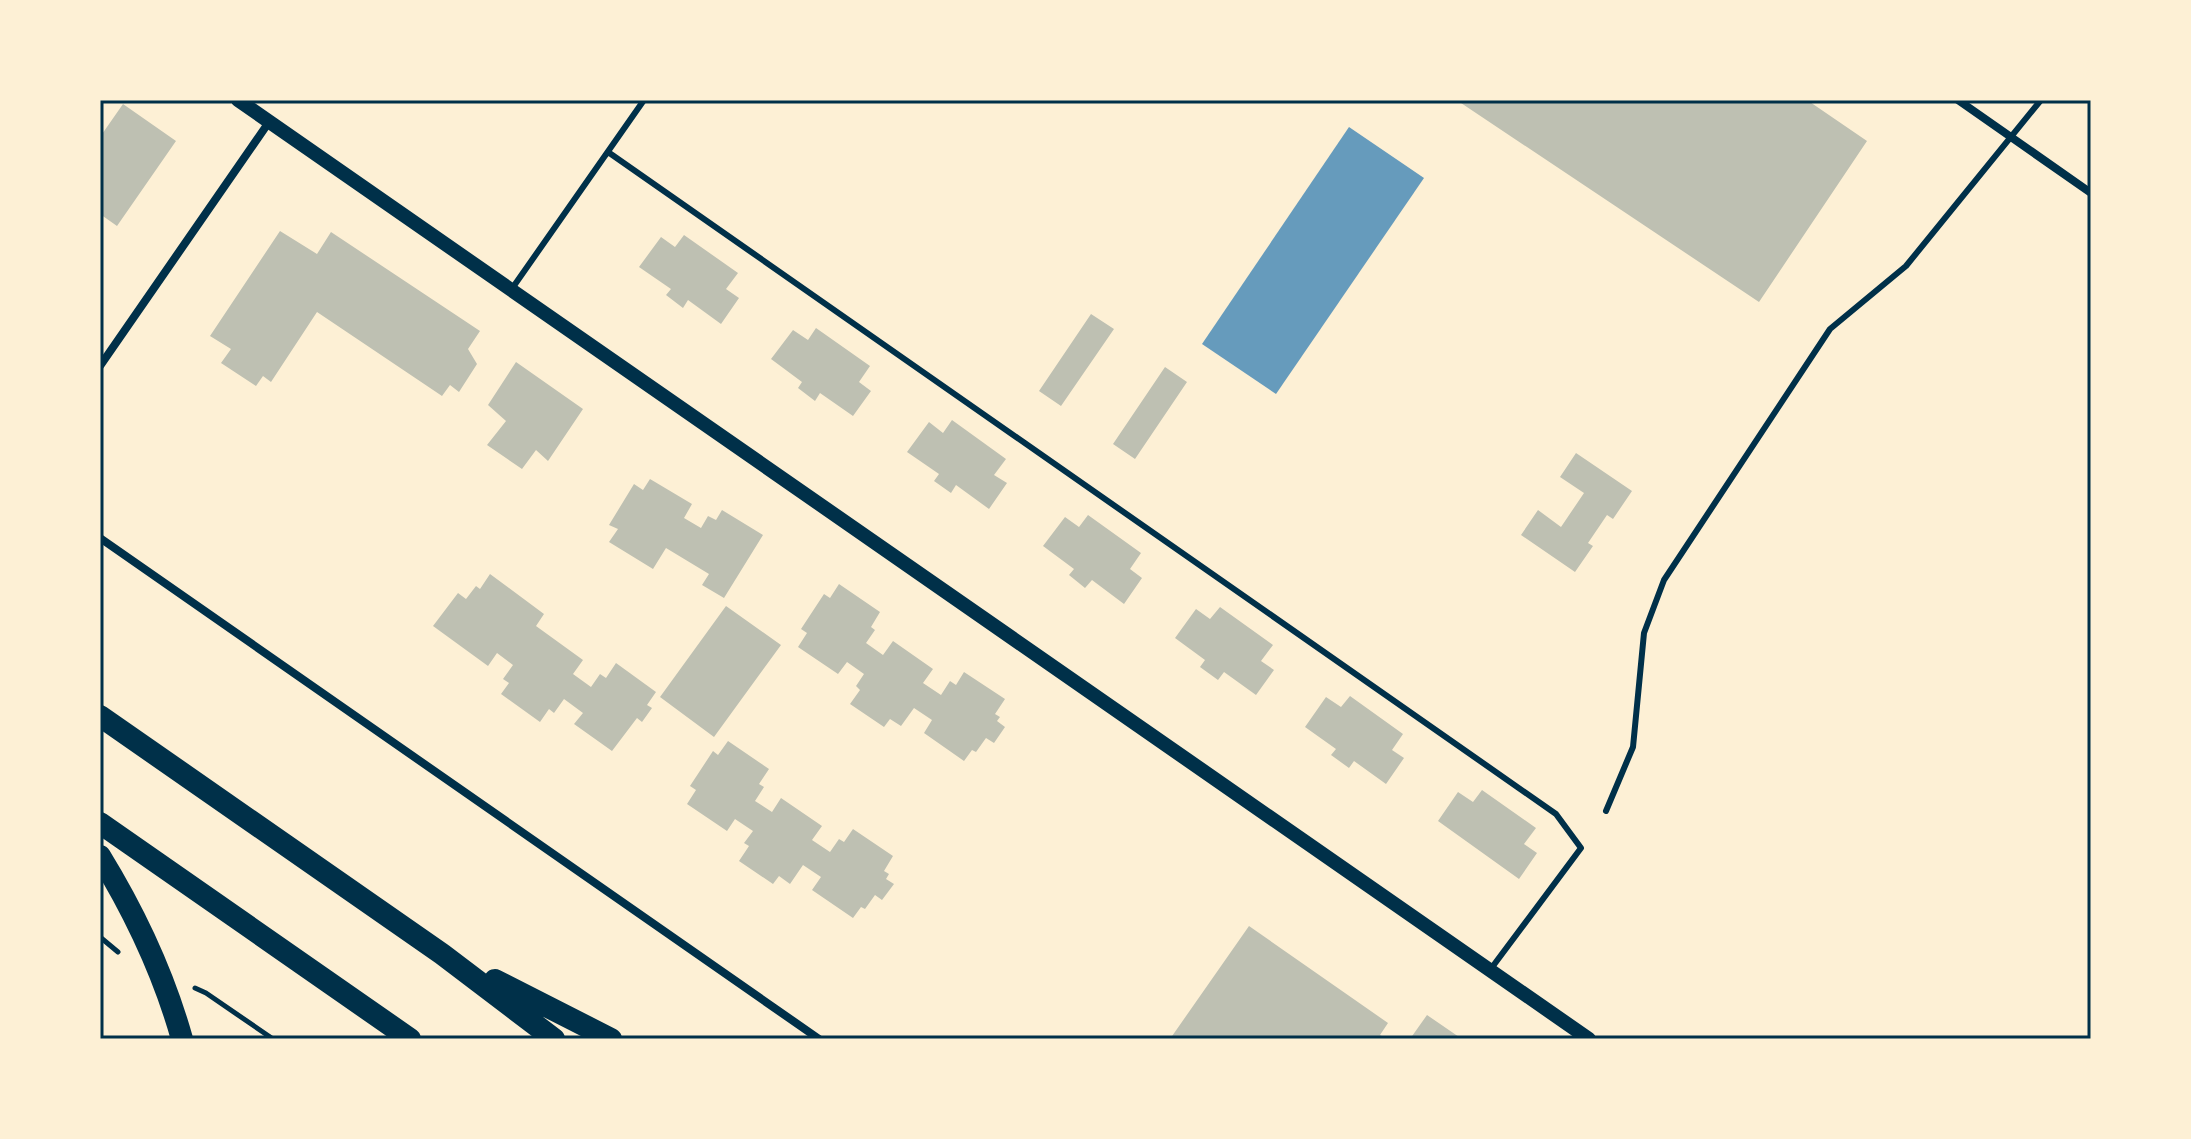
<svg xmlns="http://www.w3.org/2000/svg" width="2191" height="1139" font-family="Figtree,sans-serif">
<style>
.water{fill:#669bbc}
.building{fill:#bec0b2}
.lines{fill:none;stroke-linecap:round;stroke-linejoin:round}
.path{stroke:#003049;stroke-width:5}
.service{stroke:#003049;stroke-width:6}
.minor{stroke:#003049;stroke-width:8}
.tertiary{stroke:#003049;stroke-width:14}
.trunk{stroke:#003049;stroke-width:22}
.neatline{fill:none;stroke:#003049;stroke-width:3}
</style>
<rect width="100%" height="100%" fill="#fdf0d5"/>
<!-- water -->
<path class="water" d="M1349,127l75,51 -148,216 -74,-50z"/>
<!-- building -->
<path class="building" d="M1463,100h344l60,41 -108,161 -298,-199z
M123,104l53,37 -59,85 -17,-12v-77z
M280,231l37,23 14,-22 149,99 -12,18 9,15 -18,28 -9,-7 -8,11 -125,-84 -46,70 -8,-6 -7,10 -35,-23 10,-14 -21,-13z
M684,235l54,38 -12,16 13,9 -18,26 -33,-24 -5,8 -17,-13 5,-6 -32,-22 22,-30 14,10z
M1091,314l23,15 -53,77 -22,-15z
M816,328l54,38 -11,16 12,9 -18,25 -33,-23 -5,8 -17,-13 4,-6 -31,-23 22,-29 15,10z
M516,362l67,47 -35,52 -12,-11 -14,19 -35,-24 19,-24 -18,-16z
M1165,367l22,15 -52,77 -22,-15z
M952,420l54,39 -12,16 13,8 -18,26 -33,-24 -5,8 -17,-12 5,-7 -32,-22 22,-30 14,11z
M1576,453l56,38 -19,28 -6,-4 -19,28 5,3 -18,26 -54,-37 17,-25 23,17 23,-34 -24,-16z
M650,479l42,25 -8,14 17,10 7,-12 8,4 6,-10 41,25 -39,63 -22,-13 7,-11 -43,-26 -13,21 -44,-27 9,-13 -9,-4 25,-41 9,6z
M1088,515l53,38 -11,16 12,9 -18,26 -32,-24 -7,8 -16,-13 5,-6 -31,-23 22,-29 14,10z
M490,574l54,40 -8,12 47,34 -10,14 18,13 9,-13 6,4 10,-15 40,29 -9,13 5,3 -10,14 -5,-4 -25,33 -38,-27 9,-11 -19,-14 -10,14 -5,-4 -9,13 -39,-28 8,-11 -6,-4 10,-14 -16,-12 -9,13 -55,-40 25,-33 8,6 10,-13 4,3z
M839,584l41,28 -9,15 4,3 -9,13 17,12 10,-14 40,28 -10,14 18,12 9,-14 6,4 8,-13 41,27 -10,15 5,3 -3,4 8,6 -11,16 -8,-5 -10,14 -4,-2 -8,11 -40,-28 8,-13 -18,-12 -13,18 -11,-7 -6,8 -34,-23 10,-14 -4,-4 8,-12 -17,-12 -9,12 -40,-27 9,-14 -6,-4 23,-35 6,4z
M726,606l55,39 -67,92 -54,-40z
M1220,607l53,38 -12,16 13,9 -18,25 -32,-23 -6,8 -18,-13 5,-7 -30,-22 21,-29 14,10z
M1350,696l53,38 -11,16 12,8 -18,26 -32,-23 -5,7 -18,-13 5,-6 -31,-22 21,-30 15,10z
M728,741l41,28 -10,15 5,3 -9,14 17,11 9,-14 41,28 -10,14 18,12 9,-13 5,3 9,-13 40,27 -9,15 5,3 -3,5 8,5 -12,16 -7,-5 -10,14 -4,-2 -8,11 -41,-28 9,-13 -18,-12 -13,19 -11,-8 -6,8 -34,-23 10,-15 -5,-3 9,-12 -18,-12 -8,12 -40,-27 9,-14 -6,-4 23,-35 5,4z
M1482,790l54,38 -12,16 13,9 -18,26 -81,-58 20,-29 15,10z
M1249,926l139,97 -8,12 7,4h-217z
M1427,1015l35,24h-52z"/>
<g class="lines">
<!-- path -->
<path class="path" d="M100,937l18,15
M195,988l11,5 67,46"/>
<!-- service -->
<path class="service" d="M608,152l948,662 25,34 -91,122
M511,290l133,-190
M1606,811l27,-64 11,-114 20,-53 166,-251 76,-63 135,-166"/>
<!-- minor -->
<path class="minor" d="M1958,100l133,93
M100,366l169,-244
M100,538l719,501"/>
<!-- tertiary -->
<path class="tertiary" d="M238,100l1351,939"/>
<!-- trunk -->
<path class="trunk" d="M100,716l342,238 112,85
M100,823l310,216
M100,856c35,57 64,119 82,183
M495,980l116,59"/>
</g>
<!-- border -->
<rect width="2191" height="1139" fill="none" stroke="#fdf0d5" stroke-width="204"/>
<rect x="102" y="102" width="1987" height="935" class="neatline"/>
</svg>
